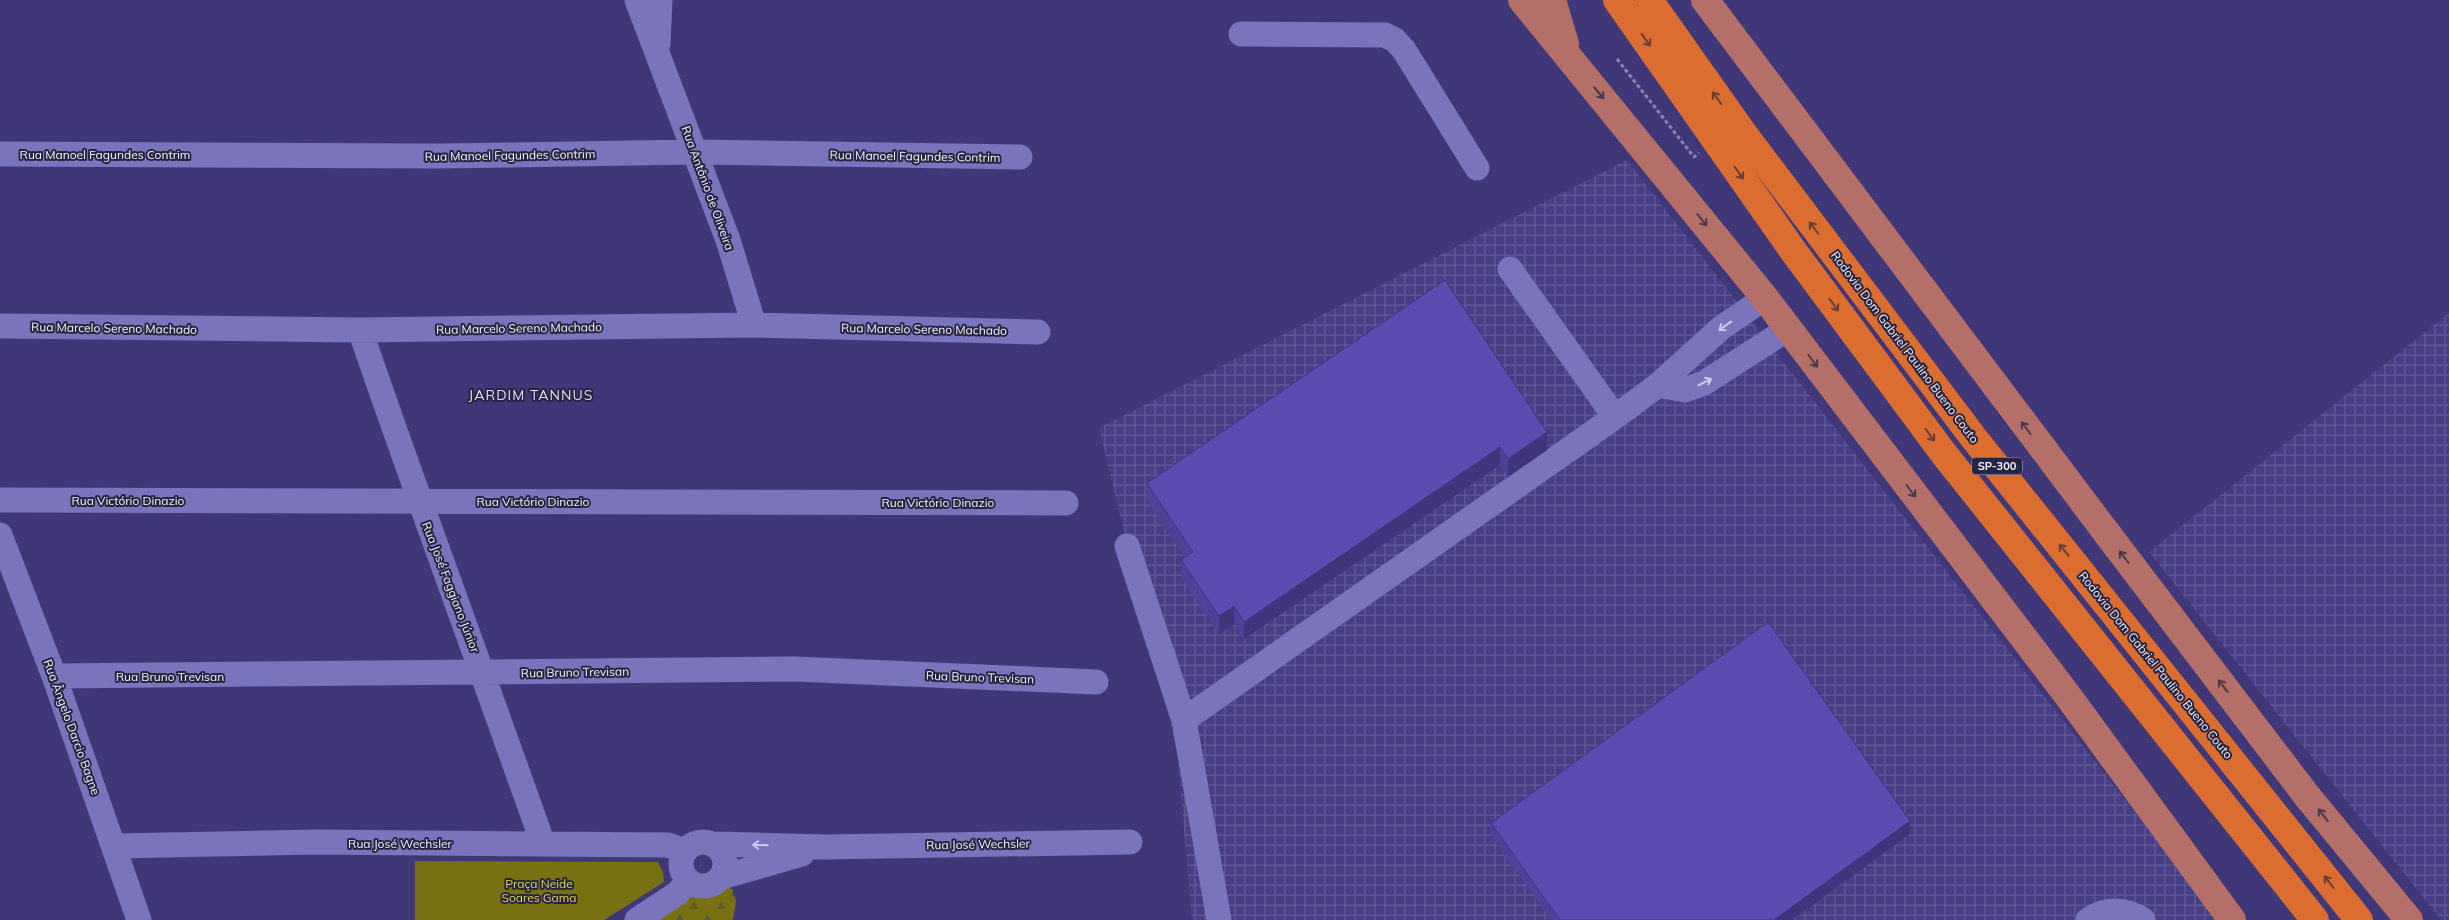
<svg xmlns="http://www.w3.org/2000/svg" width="2449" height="920" font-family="Mulish,sans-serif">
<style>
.industrial{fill:url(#industrial-grid)}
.forest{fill:url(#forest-firs)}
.park{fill:#777111}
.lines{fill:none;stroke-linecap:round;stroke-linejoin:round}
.path{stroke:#8884ae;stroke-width:3;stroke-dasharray:4 2.5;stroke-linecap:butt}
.minor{stroke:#7974bb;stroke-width:25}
.major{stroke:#b47068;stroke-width:28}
.highway{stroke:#dc6d31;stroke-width:28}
.wall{fill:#4e4198}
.shaded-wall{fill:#40357c}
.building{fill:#5b4cb1;stroke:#40357c}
.oneway{stroke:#663e3c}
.oneway2{stroke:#4a384c}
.oneway3{stroke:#cdcce7}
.labels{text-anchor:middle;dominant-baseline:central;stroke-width:4;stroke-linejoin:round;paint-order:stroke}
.shield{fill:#272542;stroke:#b4b4c3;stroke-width:1}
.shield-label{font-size:11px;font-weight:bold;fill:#f1f2fa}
.street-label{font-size:12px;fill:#f1f2fa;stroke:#272542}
.park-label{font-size:12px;fill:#ddd656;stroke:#272542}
.neighbourhood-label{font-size:14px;letter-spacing:1px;fill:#ddddfc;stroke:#272542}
</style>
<defs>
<pattern id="industrial-grid" width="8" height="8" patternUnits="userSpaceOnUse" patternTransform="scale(1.25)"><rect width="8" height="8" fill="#473e86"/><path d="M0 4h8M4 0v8" fill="none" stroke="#625a98"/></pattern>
<pattern id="forest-firs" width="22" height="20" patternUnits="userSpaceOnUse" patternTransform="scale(1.25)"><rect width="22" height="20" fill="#777111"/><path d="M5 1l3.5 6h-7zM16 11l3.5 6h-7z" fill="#5d5b31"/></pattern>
</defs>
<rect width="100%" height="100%" fill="#3f3778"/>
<!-- industrial -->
<path class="industrial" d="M1627,160l267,344 325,416h-1027l-15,-168 -78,-324z
M2449,313v607h-8l-292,-368z"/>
<!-- forest -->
<path class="forest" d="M715,880l17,9 4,12 -3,19h-84l50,-39z"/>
<!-- park -->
<path class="park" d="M415,861l243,1 5,10 1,10 -60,38h-189z"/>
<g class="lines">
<!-- path -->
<path class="path" d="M1617,59l77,98 5,-4"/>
<!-- minor -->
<path class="minor" d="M637,0l91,240 26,85
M1241,34l144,1 10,5 9,10 73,118
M658,44l2,-44
M0,154l438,2 258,-4 324,5
M1510,269l105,148 43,-32 63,-57 44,-30
M0,326l360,4 394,-5 284,7
M360,330c59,172 123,343 183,514
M1658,385l27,5 19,-7 84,-54
M0,500l1066,3
M0,535l54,141 85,244
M1127,546l57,174 431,-303
M54,676l741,-7 301,13
M1184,720l35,200
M681 864a22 22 0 1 1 44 0a22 22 0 1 1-44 0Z
M713,844l113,3 304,-5
M115,846l201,-4 352,3 17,6
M722,877l80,-23
M637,920l41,-27 10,-13
M2088,920c17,-12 38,-12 55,0"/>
<!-- major -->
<path class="major" d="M1522,0l243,298 303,398 164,224
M1552,0l13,44
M1705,0l407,540 195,256 102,124"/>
<!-- highway -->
<path class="highway" d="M1617,0l177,252 150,202 371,466
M1649,0l97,137 227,300 386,483"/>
</g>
<!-- wall -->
<path class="wall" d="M1445,280l102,170 -39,27 -8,-12 -256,174 -10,-15 -15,10 -38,-56v-18l4,-2 -38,-57v-18z
M1491,823l419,11 -118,86h-241l-60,-84z"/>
<!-- shaded-wall -->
<path class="shaded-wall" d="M1547,432v18l-39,27v-18z
M1500,447v18l-256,174v-17z
M1234,606v18l-15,10v-18z
M1910,821v13l-118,86h-18z"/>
<!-- building -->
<path class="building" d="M1445,280l102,152 -39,27 -8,-12 -256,175 -10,-16 -15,10 -38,-56 12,-8 -46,-69z
M1768,622l142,199 -136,99h-214l-69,-97z"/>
<!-- one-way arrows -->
<defs><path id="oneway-shaft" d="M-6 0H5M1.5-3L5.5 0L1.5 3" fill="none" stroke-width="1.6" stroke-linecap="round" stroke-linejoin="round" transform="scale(1.25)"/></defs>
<g class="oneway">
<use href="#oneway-shaft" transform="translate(1646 40) rotate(54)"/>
<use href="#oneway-shaft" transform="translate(1717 98) rotate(-126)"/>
<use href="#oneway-shaft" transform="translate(1739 173) rotate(55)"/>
<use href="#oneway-shaft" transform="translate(1814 228) rotate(-127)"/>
<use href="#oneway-shaft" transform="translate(1834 305) rotate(54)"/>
<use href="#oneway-shaft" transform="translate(1930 435) rotate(54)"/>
<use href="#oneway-shaft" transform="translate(2064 550) rotate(-129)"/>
<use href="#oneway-shaft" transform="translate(2329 882) rotate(-128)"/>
</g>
<g class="oneway2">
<use href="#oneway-shaft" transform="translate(1599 93) rotate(50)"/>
<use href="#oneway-shaft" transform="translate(1702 220) rotate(51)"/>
<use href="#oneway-shaft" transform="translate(1813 361) rotate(53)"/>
<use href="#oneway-shaft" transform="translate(2026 428) rotate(-127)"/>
<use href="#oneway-shaft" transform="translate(1911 491) rotate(53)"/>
<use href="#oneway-shaft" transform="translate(2124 557) rotate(-128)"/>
<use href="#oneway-shaft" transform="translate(2223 686) rotate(-128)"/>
<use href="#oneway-shaft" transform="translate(2323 815) rotate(-128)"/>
</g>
<g class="oneway3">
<use href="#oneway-shaft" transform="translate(1725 326) rotate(144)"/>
<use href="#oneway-shaft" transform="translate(1705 382) rotate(-26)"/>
<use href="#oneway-shaft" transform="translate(760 845) rotate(-178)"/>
</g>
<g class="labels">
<!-- shield labels -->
<rect class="shield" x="1972" y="457.5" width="50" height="17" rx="4"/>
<g class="shield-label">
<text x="1997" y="466">SP-300</text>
</g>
<!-- street labels -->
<g class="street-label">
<text x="105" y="154">Rua Manoel Fagundes Contrim</text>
<text transform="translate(510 155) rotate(-1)">Rua Manoel Fagundes Contrim</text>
<text transform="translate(915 156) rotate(1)">Rua Manoel Fagundes Contrim</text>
<text transform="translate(708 188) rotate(70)">Rua Antônio de Oliveira</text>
<text transform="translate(114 328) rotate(1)">Rua Marcelo Sereno Machado</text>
<text transform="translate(519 328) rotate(-1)">Rua Marcelo Sereno Machado</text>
<text transform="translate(924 329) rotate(1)">Rua Marcelo Sereno Machado</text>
<text transform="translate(1905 347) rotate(53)">Rodovia Dom Gabriel Paulino Bueno Couto</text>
<text x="128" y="500">Rua Victório Dinazio</text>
<text x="533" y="501">Rua Victório Dinazio</text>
<text x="938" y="502">Rua Victório Dinazio</text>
<text transform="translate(451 587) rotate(69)">Rua José Faggiano Júnior</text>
<text transform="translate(2156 665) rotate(51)">Rodovia Dom Gabriel Paulino Bueno Couto</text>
<text transform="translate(575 672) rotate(-1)">Rua Bruno Trevisan</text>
<text x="170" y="676">Rua Bruno Trevisan</text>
<text transform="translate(980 677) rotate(2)">Rua Bruno Trevisan</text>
<text transform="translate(72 727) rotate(70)">Rua Ângelo Darcio Bagne</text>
<text x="400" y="843">Rua José Wechsler</text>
<text transform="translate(978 844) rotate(-1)">Rua José Wechsler</text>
</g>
<!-- park labels -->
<g class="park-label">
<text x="539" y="883">Praça Neide<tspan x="539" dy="14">Soares Gama</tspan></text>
</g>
<!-- neighbourhood labels -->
<g class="neighbourhood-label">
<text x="531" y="395">JARDIM TANNUS</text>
</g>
</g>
</svg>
